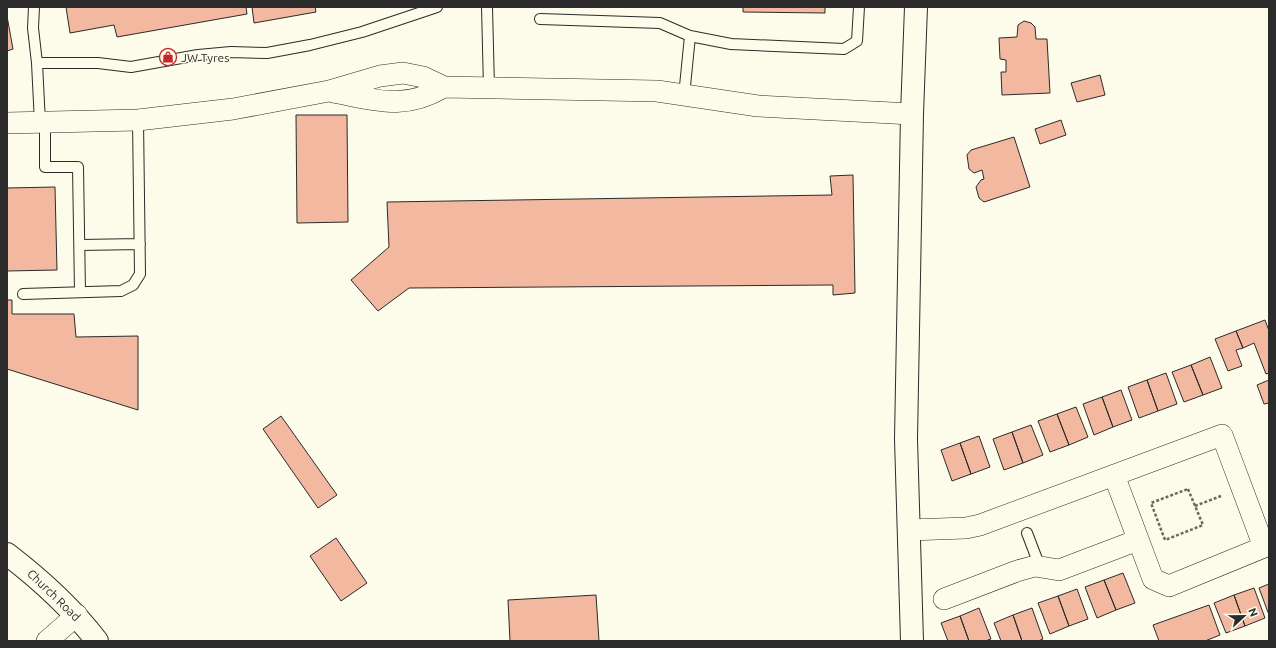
<svg xmlns="http://www.w3.org/2000/svg" width="1276" height="648" font-family="Ubuntu,sans-serif">
<style>
.building{fill:#f2b8a0;stroke:#2b2b2b}
.lines{fill:none;stroke-linecap:round;stroke-linejoin:round}
.service-casing{stroke:#2b2b2b;stroke-width:12}
.minor-casing{stroke:#2b2b2b;stroke-width:22}
.tertiary-casing{stroke:#2b2b2b;stroke-width:24}
.secondary-casing{stroke:#2b2b2b;stroke-width:24}
.path{stroke:#6a6964;stroke-width:2.5;stroke-dasharray:3 2;stroke-linecap:butt}
.service{stroke:#fdfbea;stroke-width:10}
.minor{stroke:#fdfbea;stroke-width:21}
.tertiary{stroke:#fdfbea;stroke-width:22}
.secondary{stroke:#fdfbea;stroke-width:22}
.labels{text-anchor:middle;dominant-baseline:central;stroke-width:3;stroke-linejoin:round;paint-order:stroke}
.poi-label{font-size:12px;fill:#2b2b2b;stroke:#fdfbea;text-anchor:start}
.street-label{font-size:12px;fill:#2b2b2b;stroke:#fdfbea}
</style>
<rect width="100%" height="100%" fill="#fdfbea"/>
<!-- building -->
<path class="building" d="M66,7h180l1,7 -130,23 -3,-12 -44,8z
M252,7h63l1,5 -62,11z
M743,7h82v6l-82,-1z
M7,16l6,33 -6,2z
M1024,21l7,2 4,4 1,12h11l3,54 -48,2 -1,-23h5v-12l-6,-1 -1,-21 18,-1 1,-12z
M1100,75l5,20 -28,7 -6,-19z
M296,115h51l1,107 -51,1z
M1061,120l5,15 -26,9 -5,-15z
M1014,137l16,50 -46,15 -5,-4 -3,-11 5,-7 3,-1 -2,-9 -8,3 -5,-4 -2,-14 4,-5z
M853,175l2,118 -22,2v-10l-424,3 -31,23 -27,-31 38,-33 -2,-45 445,-7 -2,-19z
M55,187l2,83 -50,1v-83z
M7,300h5v14h62l2,23 62,-1v74l-131,-41z
M1265,320l4,11v42l-3,1 -12,-31 -11,5 -7,-17z
M1236,331l7,17 -7,2 6,16 -14,5 -13,-32z
M1210,357l12,31 -19,7 -12,-30z
M1191,365l12,30 -19,7 -12,-30z
M1166,373l11,31 -19,7 -11,-31z
M1147,380l11,31 -19,7 -11,-31z
M1269,380v23l-5,1 -7,-19z
M1121,390l11,30 -19,7 -11,-30z
M1102,397l11,30 -19,8 -11,-31z
M1076,407l12,30 -19,8 -12,-31z
M1057,414l12,31 -19,7 -12,-31z
M281,416l56,79 -19,13 -55,-79z
M1031,425l12,30 -20,8 -11,-31z
M1012,432l11,31 -19,7 -11,-31z
M979,436l11,31 -19,7 -11,-31z
M960,443l11,31 -19,7 -11,-31z
M336,538l31,45 -26,18 -31,-45z
M1123,573l12,30 -19,7 -12,-30z
M1104,580l12,30 -19,8 -12,-31z
M1269,584v31l-10,-27z
M1254,588l11,30 -20,8 -11,-31z
M1077,589l11,30 -19,7 -11,-30z
M596,595l3,46h-89l-2,-41z
M1234,595l11,31 -19,7 -12,-30z
M1058,596l11,30 -19,8 -12,-31z
M1209,605l11,30 -15,6h-46l-6,-16z
M979,608l12,31 -6,2h-16l-9,-25z
M1032,608l11,31 -5,2h-16l-9,-26z
M1013,615l9,26h-21l-7,-18z
M960,616l9,25h-21l-7,-18z"/>
<g class="lines">
<!-- service casing -->
<g class="service-casing">
<path id="service" d="M34,7l-1,21 4,35 3,60
M487,7l2,81
M540,19l120,4 30,13 41,8 113,5 13,-8 2,-34
M37,63h61l33,4 67,-12 33,-3 36,1 43,-8 52,-13 75,-25
M684,96l6,-60
M45,123v44h33l2,125
M80,245l60,-1
M23,294l98,-3 12,-6 7,-11 -2,-154
M1027,533l13,34"/>
</g>
<!-- minor casing -->
<g class="minor-casing">
<path id="minor" d="M333,92c44,8 70,19 111,-5
M7,123l131,-3 95,-11 96,-18 51,-15 23,-3 20,4 21,10 213,4 101,15 154,8
M1114,475l39,104 16,7 100,-41
M909,530l57,-2 14,-3 242,-90 42,112
M944,599l73,-28 18,-5 24,4 79,-30
M47,641l30,-26"/>
</g>
<!-- tertiary casing -->
<g class="tertiary-casing">
<path id="tertiary" d="M7,554c34,26 64,53 90,87"/>
</g>
<!-- secondary casing -->
<g class="secondary-casing">
<path id="secondary" d="M912,641l-6,-202 6,-325 4,-107"/>
</g>
<!-- path -->
<path class="path" d="M1188,489l15,36 -38,15 -14,-37z
M1195,506l26,-10"/>
<!-- service -->
<use href="#service" class="service"/>
<!-- minor -->
<use href="#minor" class="minor"/>
<!-- tertiary -->
<use href="#tertiary" class="tertiary"/>
<!-- secondary -->
<use href="#secondary" class="secondary"/>
</g>
<!-- icons -->
<defs>
<g id="shop-ring" transform="scale(0.9)"><circle r="9.5" fill="#fdfbea" stroke="#c62828" stroke-width="1.5"/><path d="M-5-2.5h2.3a2.7 3.5 0 0 1 5.4 0H5L5.5 6h-11ZM-1.5-2.5h3a1.5 2.3 0 0 0-3 0Z" fill="#c62828"/></g>
</defs>
<g fill-rule="evenodd">
<use href="#shop-ring" x="168" y="57"/>
</g>
<g class="labels">
<!-- poi labels -->
<g class="poi-label">
<text x="181" y="57">JW Tyres</text>
</g>
<!-- street labels -->
<g class="street-label">
<text transform="translate(54 595) rotate(44)">Church Road</text>
</g>
</g>
<!-- border -->
<rect width="1276" height="648" fill="none" stroke="#2b2b2b" stroke-width="16"/>
<!-- north arrow -->
<g transform="translate(1244 616) rotate(68)" stroke="#fdfbea" stroke-width="3" paint-order="stroke">
<path d="M0-3L7 15L0 10L-7 15Z" fill="#2b2b2b"/>
<text y="-6" font-size="11" font-weight="bold" text-anchor="middle" fill="#2b2b2b">N</text>
</g>
</svg>
